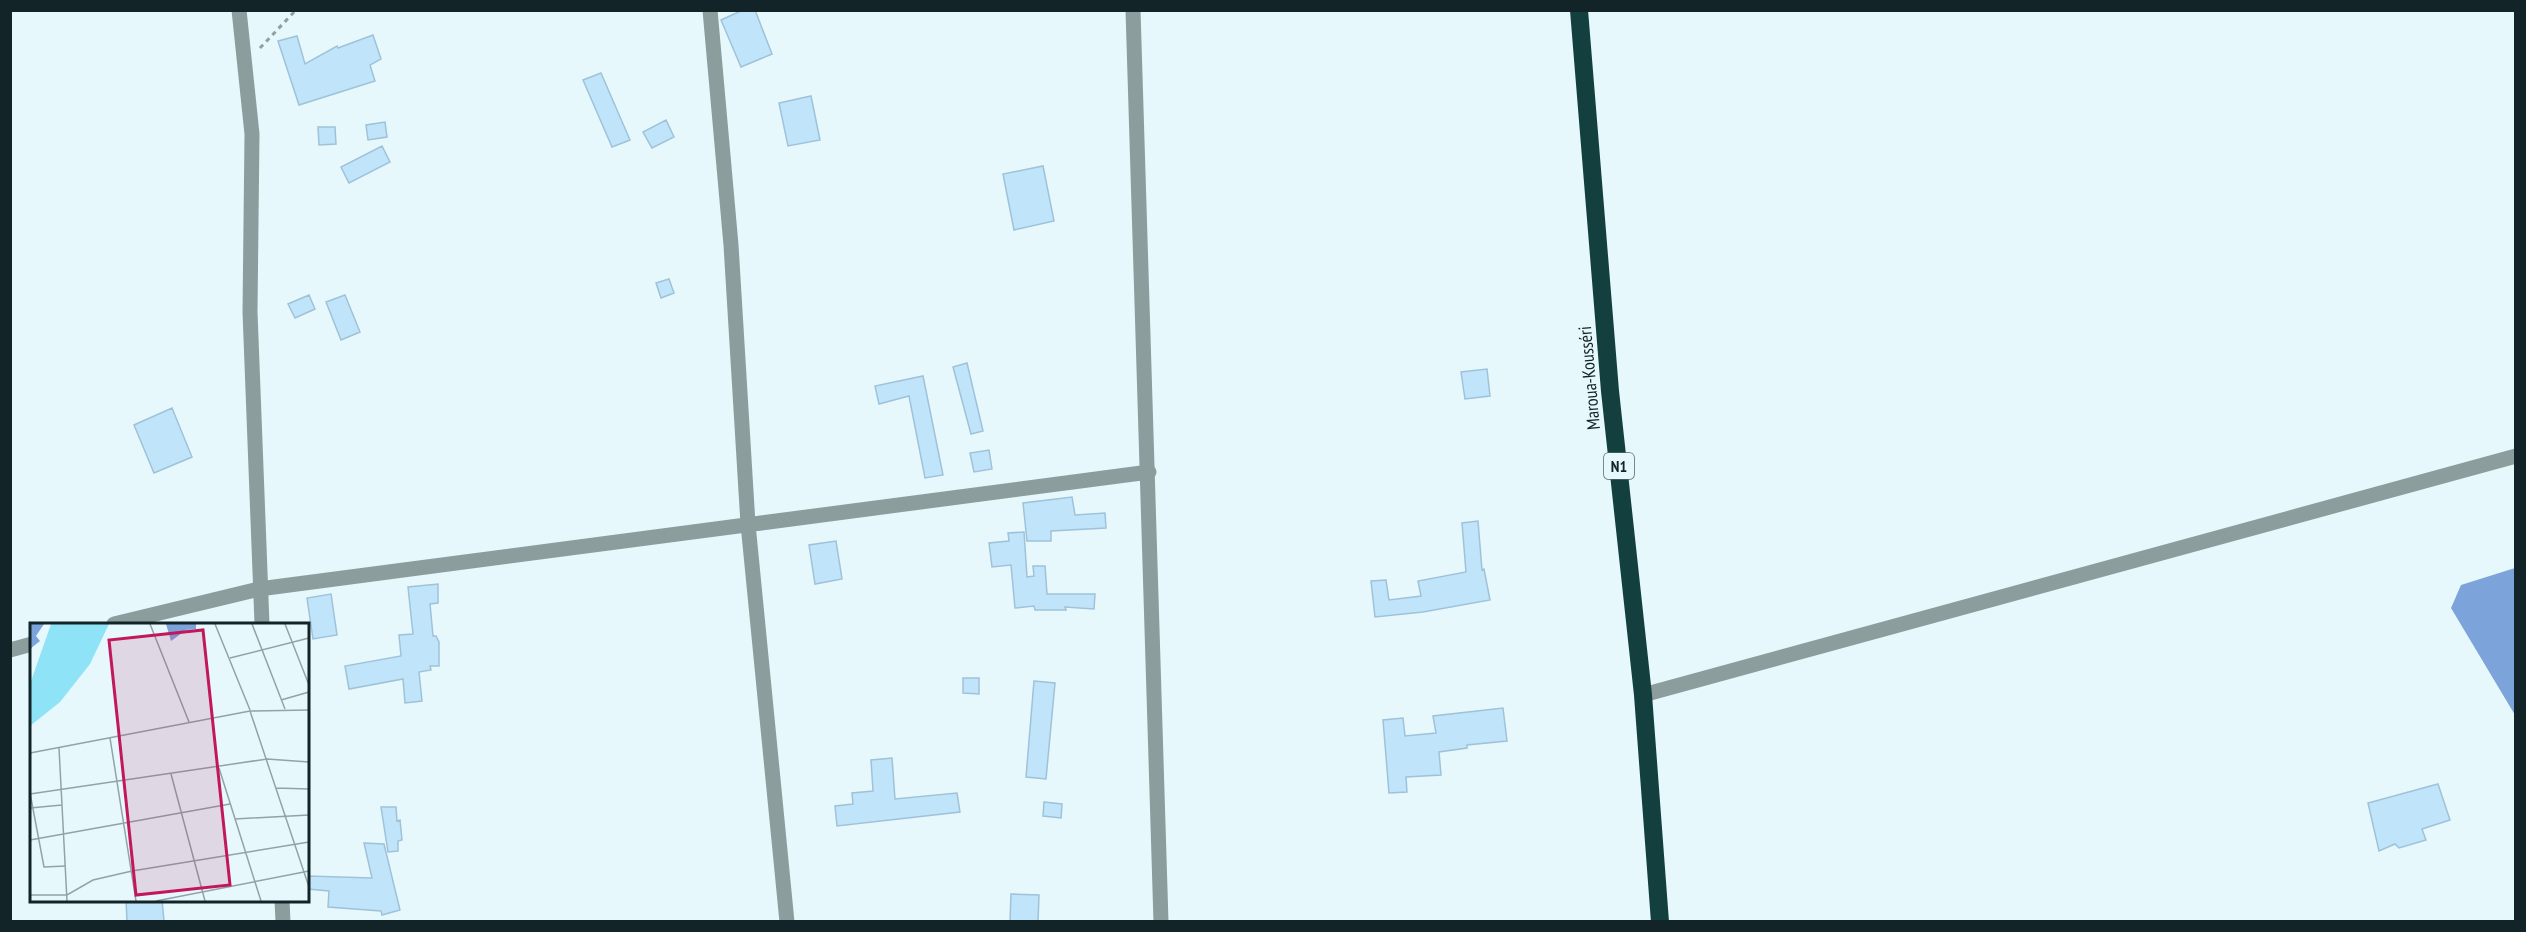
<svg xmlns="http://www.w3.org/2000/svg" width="2526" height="932" font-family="'PT Sans Narrow',sans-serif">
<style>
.water{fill:#7ca4db}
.building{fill:#c0e4fa;stroke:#9fc2d8;stroke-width:1.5}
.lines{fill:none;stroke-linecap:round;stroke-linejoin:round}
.path{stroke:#8fa0a4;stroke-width:3;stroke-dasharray:4.5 4.5;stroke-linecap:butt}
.street{stroke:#8b9e9d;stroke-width:15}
.highway{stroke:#13403f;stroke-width:18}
.labels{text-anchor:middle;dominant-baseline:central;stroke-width:4.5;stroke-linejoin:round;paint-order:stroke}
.shield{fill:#e6f8fc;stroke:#526468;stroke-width:1.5}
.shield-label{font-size:16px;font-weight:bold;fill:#132428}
.street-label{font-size:18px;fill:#132428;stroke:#e6f8fc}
.inset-road{fill:none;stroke:#92a3a7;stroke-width:1.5}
.view{fill:#c2185b;fill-opacity:0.15;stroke:#c2185b;stroke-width:3}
.inset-edge{fill:none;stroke:#132428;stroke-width:3}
</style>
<rect width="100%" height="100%" fill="#e6f8fc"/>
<!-- water -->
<path class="water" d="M2515,568h1l-1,147 -64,-107 10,-23z"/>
<!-- building -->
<path class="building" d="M743,10h12l17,44 -31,13 -20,-47z
M373,35l8,24 -11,6 5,16 -76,24 -21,-64 19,-5 8,28 32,-18 1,2z
M601,73l29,67 -18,7 -29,-67z
M811,96l9,44 -32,6 -9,-43z
M666,120l8,17 -22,11 -9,-16z
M385,122l2,15 -19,3 -2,-15z
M318,127h17l1,17 -17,1z
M382,146l8,16 -41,21 -8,-16z
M1043,166l11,55 -40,9 -11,-56z
M669,279l5,14 -13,5 -5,-15z
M309,295l6,14 -20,9 -7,-14z
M345,295l15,37 -19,8 -15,-38z
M967,363l16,68 -12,3 -18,-67z
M1487,369l3,27 -25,3 -4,-27z
M923,376l20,99 -18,3 -16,-82 -30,8 -4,-18z
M172,408l20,49 -38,16 -20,-48z
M989,450l3,19 -18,3 -4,-19z
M1072,497l3,18 30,-2 1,15 -55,3v10h-24l-4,-38z
M1478,521l4,49 2,-1 6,31 -67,12 -48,5 -4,-36 15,-1 3,20 32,-4 -3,-15 48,-9 -4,-49z
M1024,532l3,45 7,-1 -1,-10h12l2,28h48l-1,15 -29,-2 1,3h-31l-1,-4 -19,2 -4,-43 -19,2 -3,-24 20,-2 -1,-8z
M836,541l6,38 -27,5 -6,-39z
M438,584v19l-8,1 3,32h3l3,6v24h-9l1,4 -12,2 3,29 -17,2 -2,-24 -54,10 -4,-23 56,-10 -2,-21 14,-1 -5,-47z
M331,594l6,41 -24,4 -6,-41z
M963,678h16v16l-16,-1z
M1034,681l21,2 -9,96 -20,-2z
M1503,708l4,33 -40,4v3l-28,4 2,23 -35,2 1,15 -18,1 -6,-73 20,-2 2,18 31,-3 -3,-17z
M892,758l3,41 62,-6 3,19 -123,14 -2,-20 18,-2 -1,-11 21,-2 -2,-31z
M2438,784l12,36 -28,9 4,11 -27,8 -4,-4 -16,7 -11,-48z
M1044,802l18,2 -1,14 -18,-2z
M381,807h15l1,14 3,-1 2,20 -4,1v10l-10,1z
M364,843l20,1 16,66 -18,5 -1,-4 -53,-4 1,-16 -21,-2v-13l64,2z
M1011,894l28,1 -1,26h-28z
M126,900h36l2,21h-37z"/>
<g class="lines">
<!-- path -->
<path class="path" d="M260,48l36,-38"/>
<!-- street -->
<path class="street" d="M239,10l13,124 -2,178 12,312
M710,10l21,235 17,279 39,398
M1133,10l28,912
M114,624l145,-35 890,-117
M10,650l22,-6
M1643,695l873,-239
M282,900l1,22"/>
<!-- highway -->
<path class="highway" d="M1579,10l31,381 33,304 17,227"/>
</g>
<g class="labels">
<!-- shield labels -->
<rect class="shield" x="1604" y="453" width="30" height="26" rx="4.5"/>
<g class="shield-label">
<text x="1619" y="466">N1</text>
</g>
<!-- street labels -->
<g class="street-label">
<text transform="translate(1589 378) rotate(-95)">Maroua-Kousséri</text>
</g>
</g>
<!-- overview -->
<g transform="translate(30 623)">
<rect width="279" height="279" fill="#e6f8fc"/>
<path d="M21,1h58l-19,40 -30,38 -30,24v-42z" fill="#8ee3f7"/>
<path d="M0,1h14l-8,12 4,5 -10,8zM136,1h30v5l-10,1 -15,11z" fill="#7ca4db"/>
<path class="inset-road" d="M120,1l39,98M185,1l35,86M222,1l33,85M255,1l24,61M200,35l79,-20M251,77l28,-8M220,88l59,176M80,115l26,163M29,125l8,153M0,130l220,-42 59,-1M189,145l42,133M141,151l34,127M246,165l33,1M0,170l14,74 22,-1M0,171l237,-35 42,3M0,185l32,-3M205,196l74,-4M0,217l200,-36M0,272h37l26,-15 39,-9 177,-29M126,278l153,-30"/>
<path class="view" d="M173,7l27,255 -94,10 -27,-255z"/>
<rect width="279" height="279" class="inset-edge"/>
</g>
<!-- border -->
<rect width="2526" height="932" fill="none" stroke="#132428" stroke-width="24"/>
</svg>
